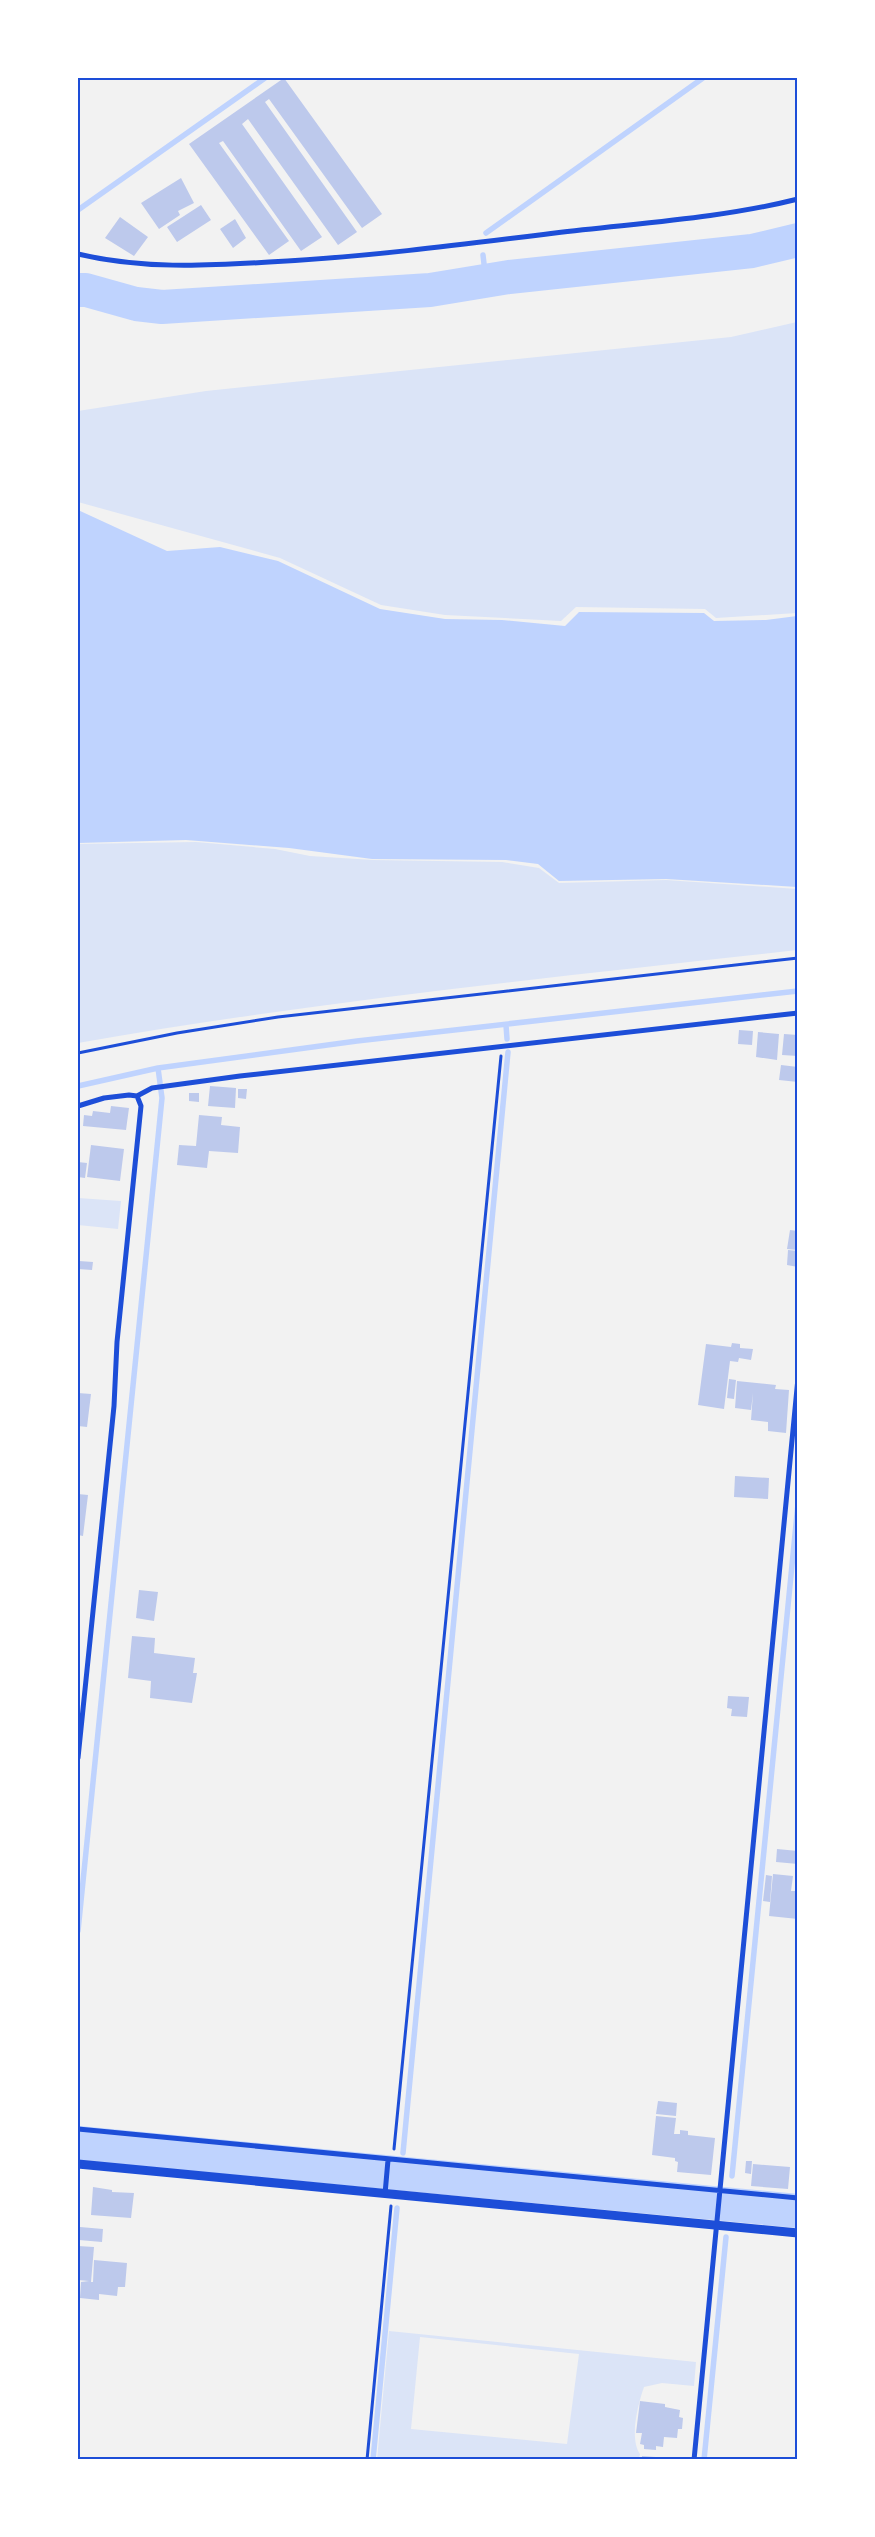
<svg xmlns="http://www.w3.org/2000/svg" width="875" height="2537" font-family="'Titillium Web',sans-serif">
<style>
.green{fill:#dbe4f7;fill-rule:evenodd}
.water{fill:#bfd3fe}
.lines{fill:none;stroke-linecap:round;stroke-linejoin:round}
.stream{stroke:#bfd3fe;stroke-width:5.5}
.river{stroke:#bfd3fe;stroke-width:34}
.building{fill:#bdc9ec}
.path{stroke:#1d4ed8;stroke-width:3}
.minor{stroke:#1d4ed8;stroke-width:5}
.tertiary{stroke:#1d4ed8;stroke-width:9}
.neatline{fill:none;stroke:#1d4ed8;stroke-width:2}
</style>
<rect width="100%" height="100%" fill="#f2f2f2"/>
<!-- green -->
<path class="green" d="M797,322v291l-81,5 -11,-9 -129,-2 -15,14 -116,-6 -64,-10 -101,-47 -202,-56v-91l128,-20 525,-54z
M196,842l79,7 35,7 63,4 129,2 37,6 20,15 107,-3 131,9v61c-240,27 -481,51 -719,93v-199z
M78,1198l43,3 -3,28 -40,-4z
M389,2331l307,31 -2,24 -32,-3 -18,4c-6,17 -15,51 -4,67l-1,5 -262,1zM420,2337l159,17 -12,90 -156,-15z"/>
<!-- water -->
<path class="water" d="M78,510l89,41 53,-4 58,14 102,48 65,10 57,1 63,6 14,-14 125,1 10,8 52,-1 31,-4v271l-131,-8 -107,2 -21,-17 -32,-4 -134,-1 -83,-11 -103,-8 -108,3z"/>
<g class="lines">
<!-- stream -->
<path class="stream" d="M78,210l187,-132
M486,233l217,-155
M483,255l3,26
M506,1025l1,14
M78,1086l80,-18 199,-27 441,-50
M78,1931l84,-833 -4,-30
M403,2153l105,-1101
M732,2176l66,-672
M400,2179l1,-14
M728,2213l2,-16
M373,2460l24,-252
M704,2460l22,-223"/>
<!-- river -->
<path class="river" d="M78,290h8l50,14 26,3 268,-17 79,-13 243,-26 46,-11
M78,2143l720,68"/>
</g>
<!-- building -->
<path class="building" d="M284,78l98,136 -20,14 -93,-129 -4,3 92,130 -19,13 -90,-126 -6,5 80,113 -21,14 -78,-110 -4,2 70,98 -20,14 -80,-111z
M181,178l13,25 -16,8 2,4 -21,14 -18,-26z
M201,205l10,15 -34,22 -10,-15z
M120,217l28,20 -14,19 -29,-18z
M235,219l11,19 -13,10 -13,-19z
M739,1030l14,1 -1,14 -14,-1z
M758,1032l21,2 -2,26 -21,-3z
M784,1034l14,1v21l-16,-1z
M781,1065l17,2v15l-19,-2z
M210,1086l26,2 -1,20 -27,-2z
M238,1089h9l-1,10 -8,-1z
M189,1093h10v9l-10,-1z
M111,1106l18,2 -3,22 -43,-4 1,-11 8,1 1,-5 17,2z
M199,1115l23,2 -1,8 19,2 -2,26 -29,-2 -2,17 -30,-3 2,-20 17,1z
M91,1145l33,4 -4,32 -33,-4z
M78,1162l9,1 -2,15 -7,-1z
M790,1230l8,1v19l-11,-1z
M788,1250l10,1v16l-11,-2z
M79,1261l14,1 -1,8 -14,-1z
M732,1343l8,1v4l13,1 -2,11 -12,-2 -1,4 -8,-1 -6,48 -26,-4 8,-61 25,3z
M729,1379l7,1 -2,19 -7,-1z
M737,1381l39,4 -1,4 14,1 -3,43 -18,-2v-9l-17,-2 2,-27 -2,17 -16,-2z
M78,1393l13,1 -4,33 -9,-1z
M735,1476l34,2 -1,21 -34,-2z
M78,1494l10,1 -5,41 -5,-1z
M139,1590l19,2 -4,29 -18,-3z
M132,1636l23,2 -1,15 41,5 -2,15h4l-5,30 -42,-5 1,-17 -23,-3z
M728,1696l21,1 -2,20 -16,-1 1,-7 -5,-1z
M777,1849l21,2v13l-22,-2z
M773,1874l20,2 -2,15h7v28l-29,-3z
M766,1875l6,1 -2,26 -7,-1z
M658,2101l19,2 -1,13 -20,-2z
M656,2116l20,2 -2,16h6v-4l8,1v4l27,3 -4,37 -34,-3 1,-10 -3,-1v-3l-23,-3z
M746,2161h6l-1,13 -6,-1z
M753,2164l37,3 -2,22 -37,-3z
M93,2187l19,3v2l22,1 -3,25 -40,-3z
M80,2227l23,2 -1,13 -23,-2z
M78,2246l16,1 -3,35h2l1,-22 33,3 -2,24h-7l-1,9 -18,-2v6l-19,-2 1,-16 8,-1 -11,-1z
M640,2401l25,3v3l15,3 -1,7 4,1 -1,11h-4l-1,9 -13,-1 -1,10 -7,-1v4l-12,-1v-4l-4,-1 2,-11h-6z
M642,2456l27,2v2h-27z"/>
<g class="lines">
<!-- path -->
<path class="path" d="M78,1053l99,-20 101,-16 520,-59
M394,2149l107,-1093
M367,2460l24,-254"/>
<!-- minor -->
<path class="minor" d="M78,254c63,15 126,12 191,8 96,-5 190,-17 286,-29 81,-10 163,-14 243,-34
M78,1106l26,-8 25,-3 8,1 15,-8 88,-12 558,-63
M78,1758l36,-352 3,-64 24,-236 -4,-10
M78,2129l720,69
M385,2194l3,-34
M694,2460l104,-1082"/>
<!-- tertiary -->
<path class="tertiary" d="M78,2164l720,69"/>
</g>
<!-- border -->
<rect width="875" height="2537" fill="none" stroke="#ffffff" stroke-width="158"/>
<rect x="79" y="79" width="717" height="2379" class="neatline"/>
</svg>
